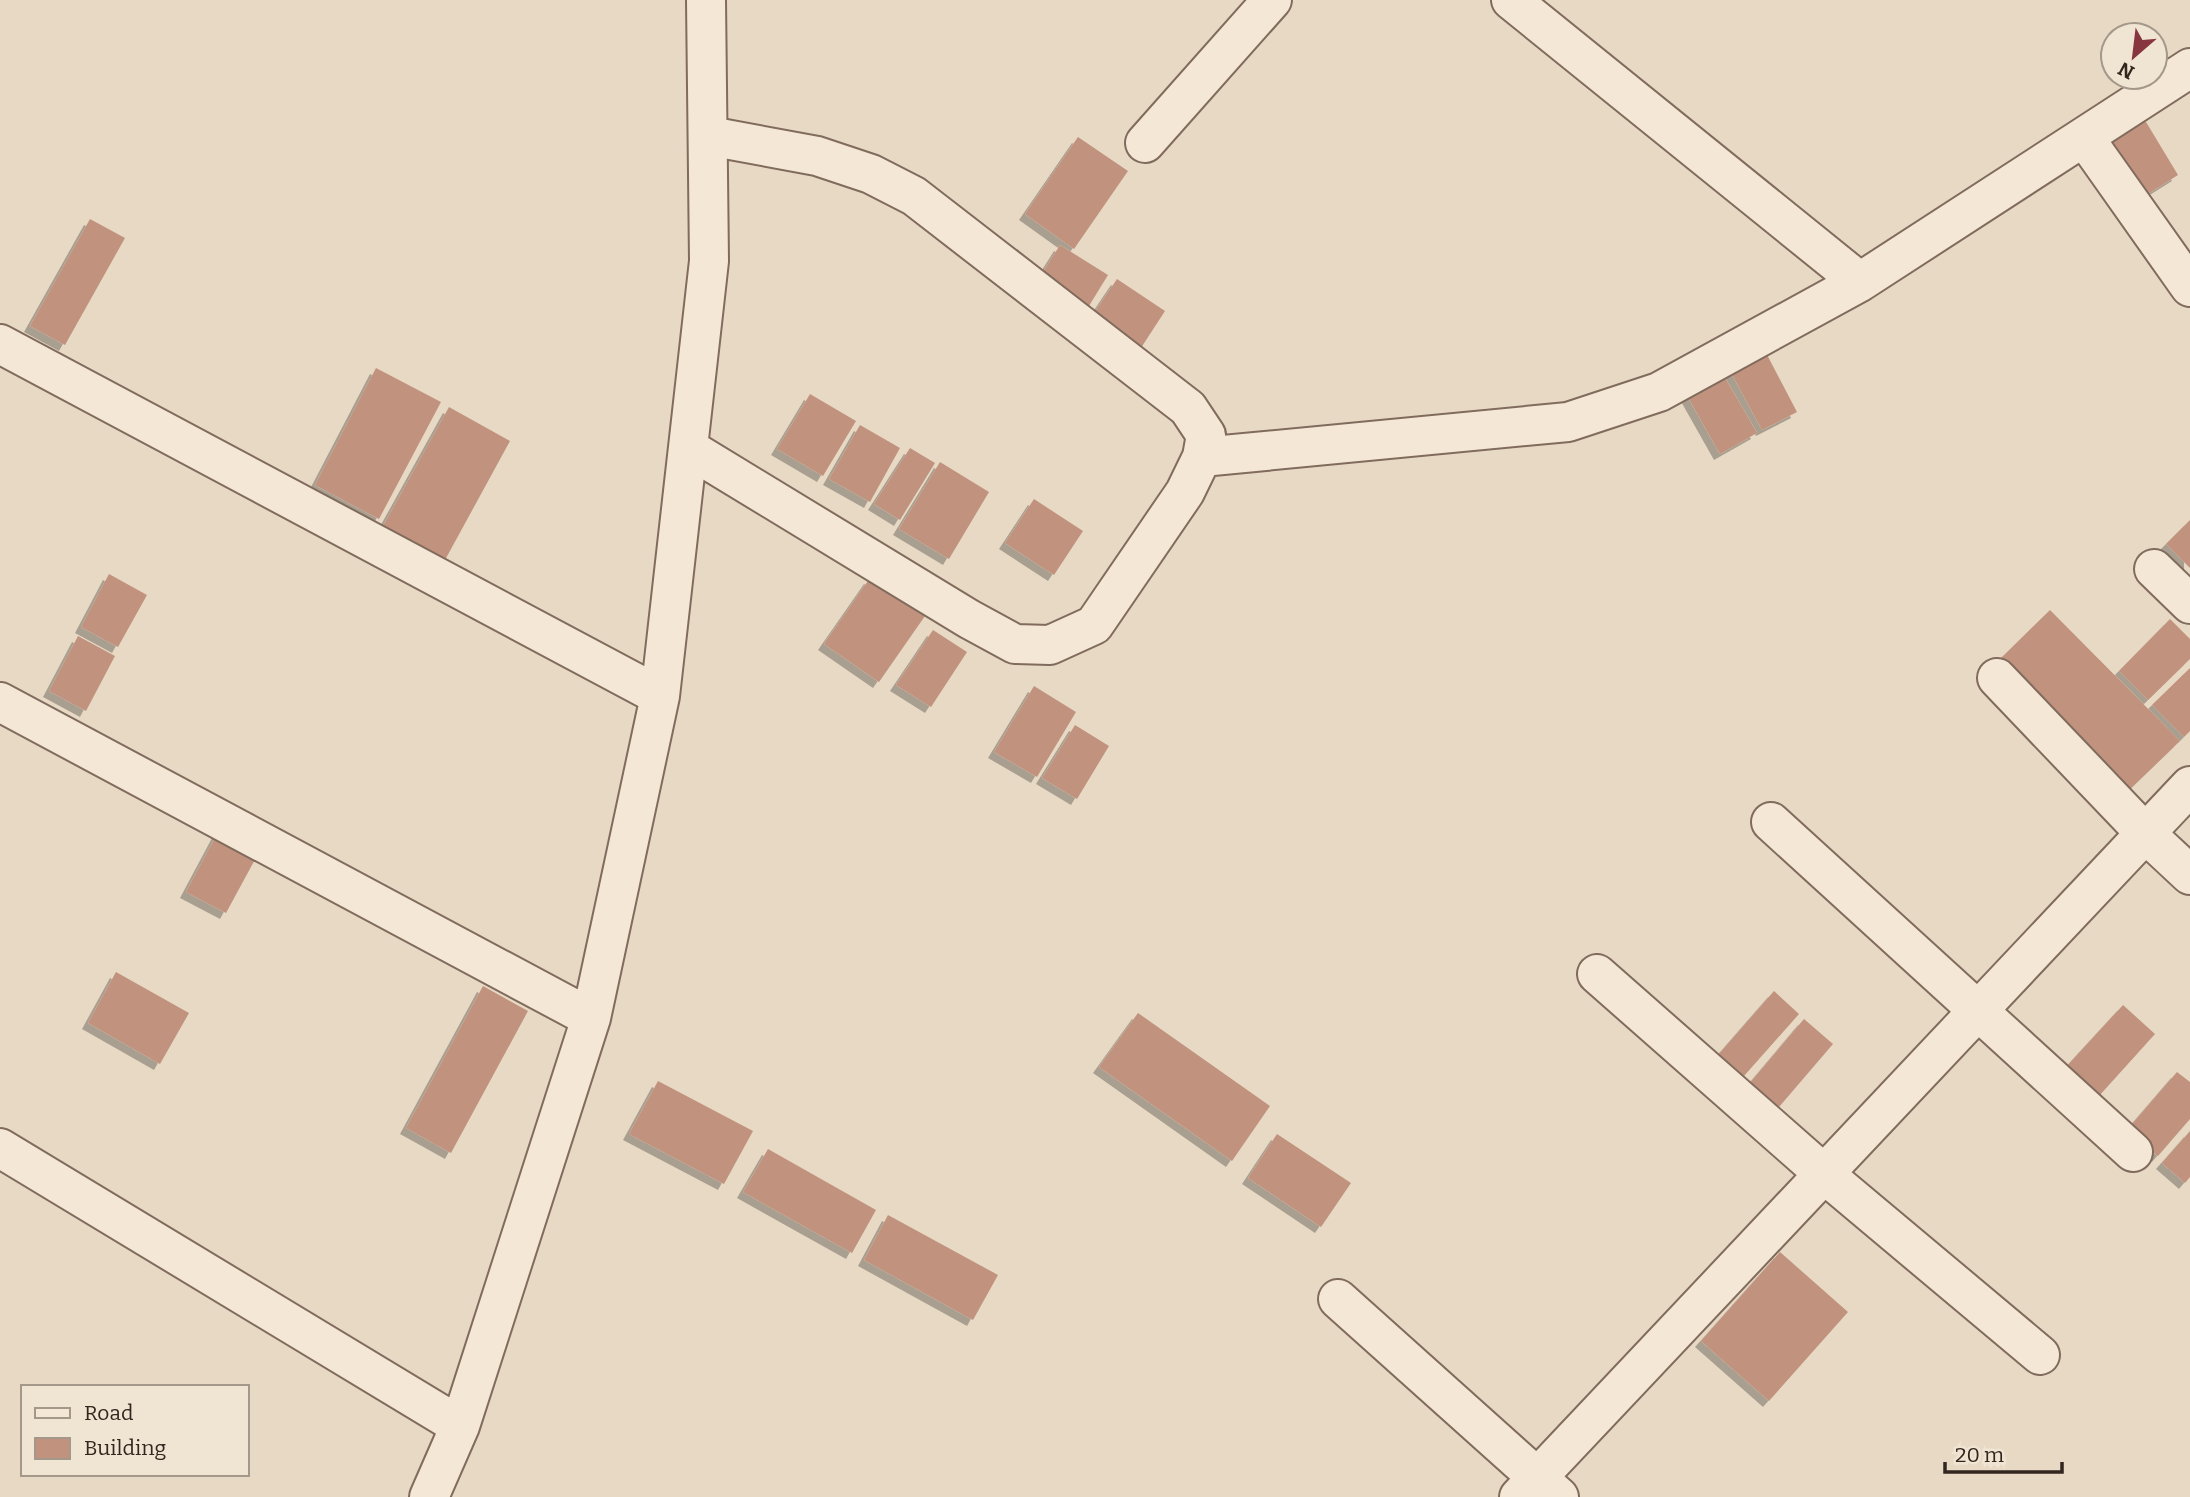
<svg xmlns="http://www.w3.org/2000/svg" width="2190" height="1497" font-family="Bitter,serif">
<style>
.building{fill:#c1937f;filter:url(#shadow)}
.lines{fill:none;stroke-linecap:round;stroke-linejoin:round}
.minor-casing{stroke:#806b5d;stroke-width:42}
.minor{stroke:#f4e7d6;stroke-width:38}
</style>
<defs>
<filter id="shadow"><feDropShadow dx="-6" dy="6" stdDeviation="0" flood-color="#0004"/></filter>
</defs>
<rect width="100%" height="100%" fill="#e7d9c4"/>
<!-- building -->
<path class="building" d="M2140,112l38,63 -43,27 -39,-64z
M1078,137l50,34 -54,78 -49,-35z
M90,219l35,19 -60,107 -35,-19z
M1060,245l48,30 -24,39 -48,-31z
M1117,279l48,32 -26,40 -49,-32z
M1764,349l33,63 -35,18 -34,-63z
M376,368l65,34 -62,117 -64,-34z
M1721,371l36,62 -37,21 -35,-62z
M810,394l46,27 -33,55 -46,-27z
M449,407l61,34 -65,119 -62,-34z
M860,425l40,23 -30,54 -41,-23z
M910,448l25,15 -35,57 -26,-16z
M940,462l49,30 -40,67 -50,-30z
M1034,499l49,32 -29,44 -49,-32z
M2190,520v48l-24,-24z
M109,574l38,21 -29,52 -37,-20z
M870,578l55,38 -46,66 -55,-38z
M2050,610l130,131 -55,53 -130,-130z
M2170,619l20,20v20l-42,41 -29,-29z
M933,630l34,22 -36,55 -35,-22z
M78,636l37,20 -29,55 -37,-20z
M2190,668v63l-6,6 -32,-32z
M1034,686l42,26 -39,65 -43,-25z
M1075,725l34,21 -32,53 -35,-21z
M218,832l40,22 -32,59 -40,-21z
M116,972l73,41 -29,51 -72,-41z
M483,986l45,25 -77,142 -45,-25z
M1774,991l25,23 -55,62 -25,-22z
M2123,1005l32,29 -56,62 -33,-29z
M1138,1013l132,93 -38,55 -133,-94z
M1804,1019l29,25 -54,63 -29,-24z
M2177,1072l13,10v37l-32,37 -31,-26z
M658,1081l95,50 -29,53 -95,-50z
M2190,1131v46l-5,6 -23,-20z
M1277,1134l74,49 -30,44 -73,-49z
M768,1149l108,61 -24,43 -109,-61z
M888,1215l110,60 -25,45 -109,-60z
M1780,1252l68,60 -79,89 -68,-60z"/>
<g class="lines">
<!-- minor casing -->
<g class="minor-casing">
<path id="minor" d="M1511,0l349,282 330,-214
M2084,137l106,150
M1145,143l127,-143
M0,344l660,352
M688,448l281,171 46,25 35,1 44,-20 91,-133 17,-35 4,-22 -18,-27 -274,-212 -43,-22 -54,-18 -108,-20
M1202,457l366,-35 91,-30 201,-110
M2154,569l36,35
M1997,678l148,155 45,42
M0,702l591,316
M1771,822l362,330
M1597,974l226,199 217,182
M0,1148l460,278
M1338,1299l221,198
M429,1497l31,-71 131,-408 69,-322 49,-435 -3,-261
M1519,1497l671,-711"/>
</g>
<!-- minor -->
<use href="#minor" class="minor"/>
</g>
<!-- legend -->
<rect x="21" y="1385" width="228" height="91" fill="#f0e4d2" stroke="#a4988a" stroke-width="2"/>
<rect x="35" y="1408" width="35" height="10" fill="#f4e7d6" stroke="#a4988a" stroke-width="2"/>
<text x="84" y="1420" font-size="21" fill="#32261f">Road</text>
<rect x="35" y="1438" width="35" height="21" fill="#c1937f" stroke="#a4988a" stroke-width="2"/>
<text x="84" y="1455" font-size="21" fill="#32261f">Building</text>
<!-- north arrow -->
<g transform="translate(2134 56) rotate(208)"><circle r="33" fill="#f0e4d2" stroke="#a4988a" stroke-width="2"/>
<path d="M0-5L12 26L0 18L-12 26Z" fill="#87353f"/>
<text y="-10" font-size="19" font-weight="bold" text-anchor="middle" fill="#32261f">N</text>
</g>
<!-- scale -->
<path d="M1945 1462v10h117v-10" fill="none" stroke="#32261f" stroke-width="3.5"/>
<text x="1955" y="1462" font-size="21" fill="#32261f" stroke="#f0e4d2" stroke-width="5" paint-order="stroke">20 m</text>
</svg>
